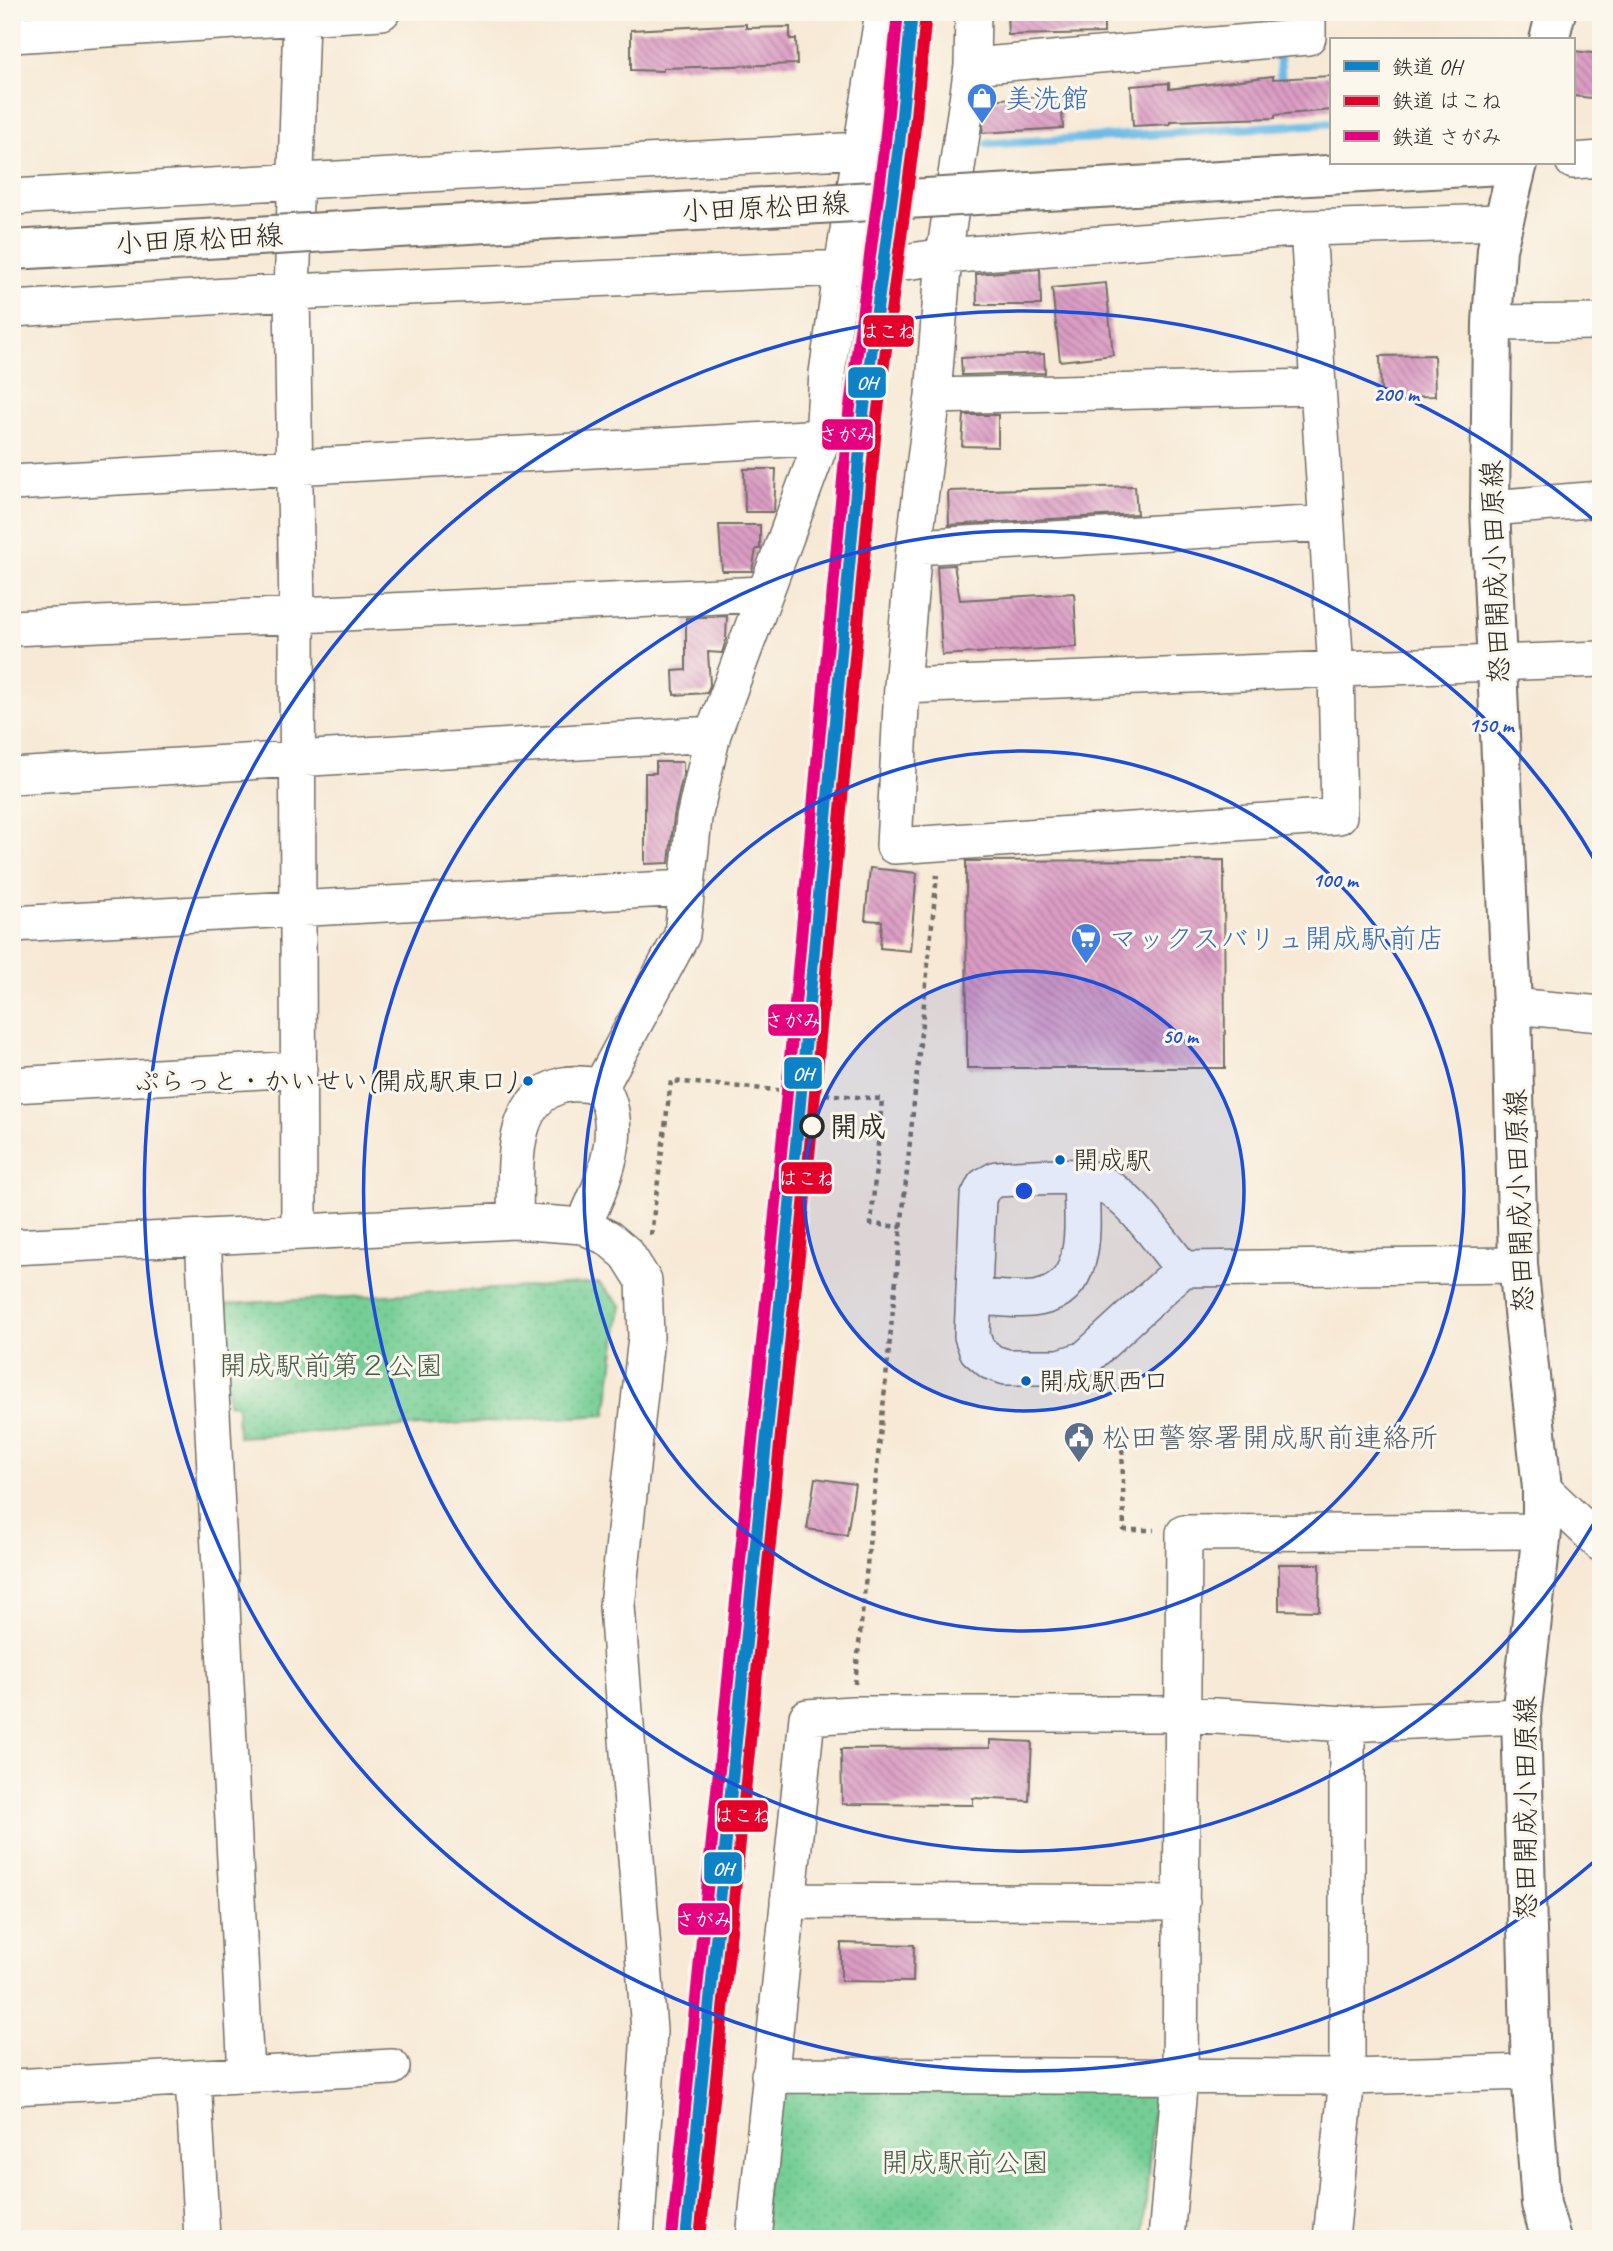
<svg xmlns="http://www.w3.org/2000/svg" width="1613" height="2251" font-family="Caveat,'Klee One',sans-serif">
<style>
.park{fill:url(#park-dots);stroke:#507c60;stroke-width:2}
.lines{fill:none;stroke-linecap:round;stroke-linejoin:round}
.stream{stroke:#6cbce7;stroke-width:9}
.building{fill:url(#building-back-hatch)}
.minor-casing{stroke:#726e66;stroke-width:38}
.major-casing{stroke:#726e66;stroke-width:42}
.path{stroke:#726e66;stroke-width:4.5;stroke-dasharray:5 5;stroke-linecap:butt}
.minor{stroke:#fff;stroke-width:35}
.major{stroke:#fff;stroke-width:38}
.major-bridge-casing{stroke:#726e66;stroke-width:42;stroke-linecap:butt}
.major-bridge{stroke:#fff;stroke-width:38}
.rail-1-casing{stroke:#fbf7ec;stroke-width:18}
.rail-2-casing{stroke:#fbf7ec;stroke-width:18}
.rail-3-casing{stroke:#fbf7ec;stroke-width:18}
.rail-1{stroke:#0d82c7;stroke-width:12}
.rail-2{stroke:#e4002b;stroke-width:12}
.rail-3{stroke:#e5007d;stroke-width:12}
.ring{fill:none;stroke:#1d4ed8;stroke-width:3.5}
.bus-dot{fill:#0065bd;stroke:#fbf7ec;stroke-width:2.5}
.stop-dot{fill:#fbf7ec;stroke:#2b2b2b;stroke-width:3.5}
.labels{text-anchor:middle;dominant-baseline:central;stroke-width:6;stroke-linejoin:round;paint-order:stroke}
.bus-label{font-size:26px;fill:#2b2b2b;stroke:#fbf7ec;text-anchor:start}
.shop-label{font-size:28px;fill:#366cbe;stroke:#fbf7ec;text-anchor:start}
.street-label{font-size:28px;fill:#2b2b2b;stroke:#fbf7ec}
.stop-label{font-size:28px;font-weight:bold;fill:#2b2b2b;stroke:#fbf7ec;text-anchor:start}
.park-label{font-size:28px;fill:#415c4b;stroke:#fbf7ec}
.service-label{font-size:28px;fill:#4e5e75;stroke:#fbf7ec;text-anchor:start}
.centre{fill:#1d4ed8;stroke:#fbf7ec;stroke-width:3.5}
.ring-label{font-size:21px;text-anchor:middle;font-weight:bold;fill:#1d4ed8;stroke:#fbf7ec;stroke-width:6;stroke-linejoin:round;paint-order:stroke}
.line-badge{stroke:#fbf7ec;stroke-width:2.5}
.badge-label{font-size:19px;text-anchor:middle;font-weight:bold;fill:#fff}
</style>
<defs>
<pattern id="park-dots" width="8" height="8" patternUnits="userSpaceOnUse" patternTransform="scale(1.75)"><rect width="8" height="8" fill="#75ce95"/><path d="M2 2h.1M6 6h.1" fill="none" stroke="#65b181" stroke-width="1.8" stroke-linecap="round"/></pattern>
<pattern id="building-back-hatch" width="6" height="6" patternUnits="userSpaceOnUse" patternTransform="scale(1.75)"><rect width="6" height="6" fill="#db9cc4"/><path d="M-1 5l2 2M0 0l6 6M5-1l2 2" fill="none" stroke="#b27f9f"/></pattern>
</defs>
<rect width="100%" height="100%" fill="#fbf7ec"/>
<filter id="ink" filterUnits="userSpaceOnUse"><feTurbulence type="fractalNoise" baseFrequency=".0143" numOctaves="2"/><feDisplacementMap in="SourceGraphic" scale="14" xChannelSelector="R" yChannelSelector="G"/><feConvolveMatrix kernelMatrix="1 2 1 2 8 2 1 2 1" color-interpolation-filters="sRGB"/></filter>
<filter id="wash" filterUnits="userSpaceOnUse"><feTurbulence type="fractalNoise" baseFrequency=".00686" numOctaves="4" result="noise"/><feDisplacementMap in="SourceGraphic" scale="28" xChannelSelector="R" yChannelSelector="G"/><feGaussianBlur stdDeviation="1.57" result="paint"/><feColorMatrix in="noise" values="0 0 0 0 0 0 0 0 0 0 0 0 0 0 0 0 0 1.4 0 .05"/><feComposite in="paint" operator="in"/></filter>
<g filter="url(#wash)">
<rect width="100%" height="100%" fill="#f7e9d5"/>
<!-- park -->
<path class="park" d="M599,1283l22,22 -15,110 -368,22 -1,-33 -9,-1 -4,-98 3,-1z
M1155,2085l-12,154h-381l12,-152z"/>
<g class="lines">
<!-- stream -->
<path class="stream" d="M1276,12l2,22
M1279,48l3,42
M988,144l343,-21"/>
</g>
<g id="blocks">
<!-- building -->
<path class="building" d="M1038,12h66v21l-96,2 -1,-22z
M746,24v4l44,-1v12h6l1,25 -134,4v3l-32,-1v-40z
M1574,51l27,3v45l-28,-3z
M1273,76v3l58,-3v34l-56,5v3l-105,3v3l-37,2 -2,-40 38,-3v6z
M1061,95l2,33 -81,5 5,-33z
M1040,269l1,36h-64l-1,-31z
M1106,283l7,72 -53,6 -8,-73z
M1044,354l1,19 -83,2 -1,-17z
M1434,355l1,41 -54,1 -1,-41z
M964,415h34v32l-36,-1z
M744,469h32l-2,43h-29z
M1135,486l2,28 -188,11 -1,-34z
M719,525h41v24h-4l-4,22h-30z
M954,565l6,35 114,-7 3,54 -135,8 -5,-89z
M727,616l-1,24 -4,13 -14,-1 2,33 -3,8 -33,2 -1,-24 13,-1v-52z
M656,762h27v13l-9,41 -5,47 -24,1v-91h11z
M1224,860l1,208h-258l-1,-207z
M870,868l47,5 -7,78 -30,-3 2,-27 -17,-1z
M815,1478l40,6 -8,51 -40,-6z
M1279,1564h41l-1,47 -40,-1z
M990,1740l42,2 -3,59 -56,-3v7l-131,-1 -1,-55 149,-1z
M841,1943l73,2 -1,37 -72,-1z"/>
</g>
</g>
<g filter="url(#ink)">
<use href="#blocks" fill-opacity="0" stroke="#726e66" stroke-width="2"/>
<g class="lines">
<!-- minor casing -->
<g class="minor-casing">
<path id="minor" d="M883,12l-41,256c35,-4 67,-5 102,-12l364,-28 28,442 3,146 -445,30 8,-160 12,-139 19,-151 11,-140 28,-190 1,-54
M12,35l370,-23
M972,66l336,-29v-25
M1573,161l28,-2
M12,197l849,-47
M1308,228l193,-6
M12,309l280,-17 550,-24 -15,105 -4,64 -110,297 -19,84 -12,117 -81,151
M1492,323l109,-1
M933,396l383,-9
M12,483l811,-46
M1490,508l111,-9
M914,547l412,-24
M12,628l751,-34
M902,686l699,-27
M12,776l701,-42
M12,924l675,-36
M1512,1006l89,8
M12,1085l287,-16
M515,1221c2,-47 -9,-121 48,-136 11,-3 27,0 38,1 27,44 1,99 -18,140
M299,1231l-2,-617 -5,-322 9,-273
M203,1237l43,837
M12,1247l503,-26 68,5 25,12 19,16 17,27 2,56 -29,269 32,425 -13,208
M1183,1269c-23,-27 -61,-87 -98,-91 -28,-4 -59,0 -88,1l-13,7 -6,12 -6,138 5,14 14,12 15,5h54l25,-8 98,-90 335,-4
M974,1297c20,0 46,5 65,1 54,-11 42,-79 42,-120
M1542,1488l59,56
M788,1901l394,2
M769,2075l578,2 184,-5
M193,2078l9,161
M12,2087l380,-20
M754,2239l53,-522 45,-3h331l164,10 174,-8
M1166,2239l14,-163 4,-543 358,-2
M1331,2239l16,-162v-353"/>
</g>
<!-- major casing -->
<g class="major-casing">
<path id="major" d="M1549,40l7,-28
M1518,163l-21,86 -5,74 -2,185 22,498 6,259 24,223v43l-21,185 10,356 10,132 10,35
M1134,186l384,-22"/>
</g>
<!-- path -->
<path class="path" d="M651,1235l20,-154 211,18 -11,125 31,3
M1122,1439l2,91h30
M855,1684l82,-809"/>
<!-- minor -->
<use href="#minor" class="minor"/>
<!-- major -->
<use href="#major" class="major"/>
<!-- major-bridge casing -->
<g class="major-bridge-casing">
<path id="major-bridge" d="M12,250l1122,-64"/>
</g>
<!-- major-bridge -->
<use href="#major-bridge" class="major-bridge"/>
<!-- rail-1 casing -->
<g class="rail-1-casing">
<path id="rail-1" d="M686,2239l112,-1114 65,-710 36,-270 13,-133"/>
</g>
<!-- rail-2 casing -->
<g class="rail-2-casing">
<path id="rail-2" d="M700,2239l112,-1113 65,-709 36,-270 13,-134"/>
</g>
<!-- rail-3 casing -->
<g class="rail-3-casing">
<path id="rail-3" d="M672,2238l112,-1114 65,-710 36,-271 13,-131"/>
</g>
<!-- rail-1 -->
<use href="#rail-1" class="rail-1"/>
<!-- rail-2 -->
<use href="#rail-2" class="rail-2"/>
<!-- rail-3 -->
<use href="#rail-3" class="rail-3"/>
</g>
</g>
<!-- distance rings -->
<circle cx="1024" cy="1191" r="220" fill="#1d4ed8" fill-opacity=".12"/>
<g class="ring">
<circle cx="1024" cy="1191" r="220"/>
<circle cx="1024" cy="1191" r="440"/>
<path d="M1598 1516A660 660 0 1 1 1598 866"/>
<path d="M1596 1860A880 880 0 1 1 1596 522"/>
</g>
<!-- icons -->
<defs>
<g id="shop-pin" transform="scale(1.575)"><path d="M0 17L-7.5 6A9.5 9.5 0 1 1 7.5 6Z" fill="#3f7fe0" stroke="#fbf7ec"/><path d="M-5-2.5h2.3a2.7 3.5 0 0 1 5.4 0H5L5.5 6h-11ZM-1.5-2.5h3a1.5 2.3 0 0 0-3 0Z" fill="#fff"/></g>
<g id="supermarket-pin" transform="scale(1.575)"><path d="M0 17L-7.5 6A9.5 9.5 0 1 1 7.5 6Z" fill="#3f7fe0" stroke="#fbf7ec"/><path d="M-6-5.5h2.5l.6 2H6L4.5 2H-2.5L-4.4-4H-6ZM-1.5 3.2a1.3 1.3 0 1 0 .1 0ZM3 3.2a1.3 1.3 0 1 0 .1 0Z" fill="#fff"/></g>
<g id="civic-pin" transform="scale(1.575)"><path d="M0 17L-7.5 6A9.5 9.5 0 1 1 7.5 6Z" fill="#5c6f8a" stroke="#fbf7ec"/><path d="M-.6-6.5H3V-4.5H.6V-3L4-1V1h2V6H-6V1h2V-1L-.6-3ZM-1.2 2.5V6h2.4V2.5Z" fill="#fff"/></g>
</defs>
<g fill-rule="evenodd">
<use href="#shop-pin" x="982" y="98"/>
<use href="#supermarket-pin" x="1086" y="938"/>
<use href="#civic-pin" x="1079" y="1437"/>
</g>
<!-- markers -->
<g class="bus-dot">
<circle cx="528" cy="1081" r="6"/>
<circle cx="1060" cy="1160" r="6"/>
<circle cx="1026" cy="1381" r="6"/>
</g>
<circle class="stop-dot" cx="812" cy="1126" r="11"/>
<g class="labels">
<!-- bus labels -->
<g class="bus-label">
<text x="515" y="1081" text-anchor="end">ぷらっと・かいせい(開成駅東口)</text>
<text x="1073" y="1160">開成駅</text>
<text x="1039" y="1381">開成駅西口</text>
</g>
<!-- shop labels -->
<g class="shop-label">
<text x="1005" y="98">美洗館</text>
<text x="1109" y="938">マックスバリュ開成駅前店</text>
</g>
<!-- street labels -->
<g class="street-label">
<text transform="translate(765 207) rotate(-3)">小田原松田線</text>
<text transform="translate(199 239) rotate(-3)">小田原松田線</text>
<text transform="translate(1495 572) rotate(-92)">怒田開成小田原線</text>
<text transform="translate(1519 1201) rotate(-92)">怒田開成小田原線</text>
<text transform="translate(1525 1808) rotate(-90)">怒田開成小田原線</text>
</g>
<!-- stop labels -->
<g class="stop-label">
<text x="830" y="1126">開成</text>
</g>
<!-- park labels -->
<g class="park-label">
<text x="331" y="1365">開成駅前第２公園</text>
<text x="965" y="2162">開成駅前公園</text>
</g>
<!-- service labels -->
<g class="service-label">
<text x="1102" y="1437">松田警察署開成駅前連絡所</text>
</g>
</g>
<circle cx="1024" cy="1191" r="10" class="centre"/>
<g class="ring-label">
<text x="1396" y="401">200 m</text>
<text x="1491" y="732">150 m</text>
<text x="1335" y="887">100 m</text>
<text x="1180" y="1043">50 m</text>
</g>
<g class="line-badge">
<rect x="862" y="314" width="53" height="34" rx="7" fill="#e4002b"/>
<rect x="847" y="366" width="40" height="33" rx="7" fill="#0d82c7"/>
<rect x="821" y="418" width="53" height="33" rx="7" fill="#e5007d"/>
<rect x="767" y="1003" width="53" height="34" rx="7" fill="#e5007d"/>
<rect x="783" y="1056" width="40" height="34" rx="7" fill="#0d82c7"/>
<rect x="780" y="1161" width="53" height="34" rx="7" fill="#e4002b"/>
<rect x="716" y="1799" width="53" height="34" rx="7" fill="#e4002b"/>
<rect x="703" y="1851" width="40" height="34" rx="7" fill="#0d82c7"/>
<rect x="677" y="1902" width="54" height="34" rx="7" fill="#e5007d"/>
</g>
<g class="badge-label">
<text x="888" y="338">はこね</text>
<text x="867" y="389">OH</text>
<text x="847" y="441">さがみ</text>
<text x="793" y="1027">さがみ</text>
<text x="803" y="1080">OH</text>
<text x="807" y="1185">はこね</text>
<text x="743" y="1822">はこね</text>
<text x="723" y="1875">OH</text>
<text x="704" y="1926">さがみ</text>
</g>
<!-- margin -->
<rect width="1613" height="2251" fill="none" stroke="#fbf7ec" stroke-width="42"/>
<!-- legend -->
<rect x="1330" y="38" width="245" height="126" fill="#fbf7ec" stroke="#a8a59f" stroke-width="2"/>
<rect x="1344" y="61" width="35" height="10" fill="#0d82c7" stroke="#a8a59f" stroke-width="2"/>
<text x="1392" y="74" font-size="21" fill="#2b2b2b">鉄道 OH</text>
<rect x="1344" y="96" width="35" height="10" fill="#e4002b" stroke="#a8a59f" stroke-width="2"/>
<text x="1392" y="108" font-size="21" fill="#2b2b2b">鉄道 はこね</text>
<rect x="1344" y="131" width="35" height="10" fill="#e5007d" stroke="#a8a59f" stroke-width="2"/>
<text x="1392" y="144" font-size="21" fill="#2b2b2b">鉄道 さがみ</text>
</svg>
